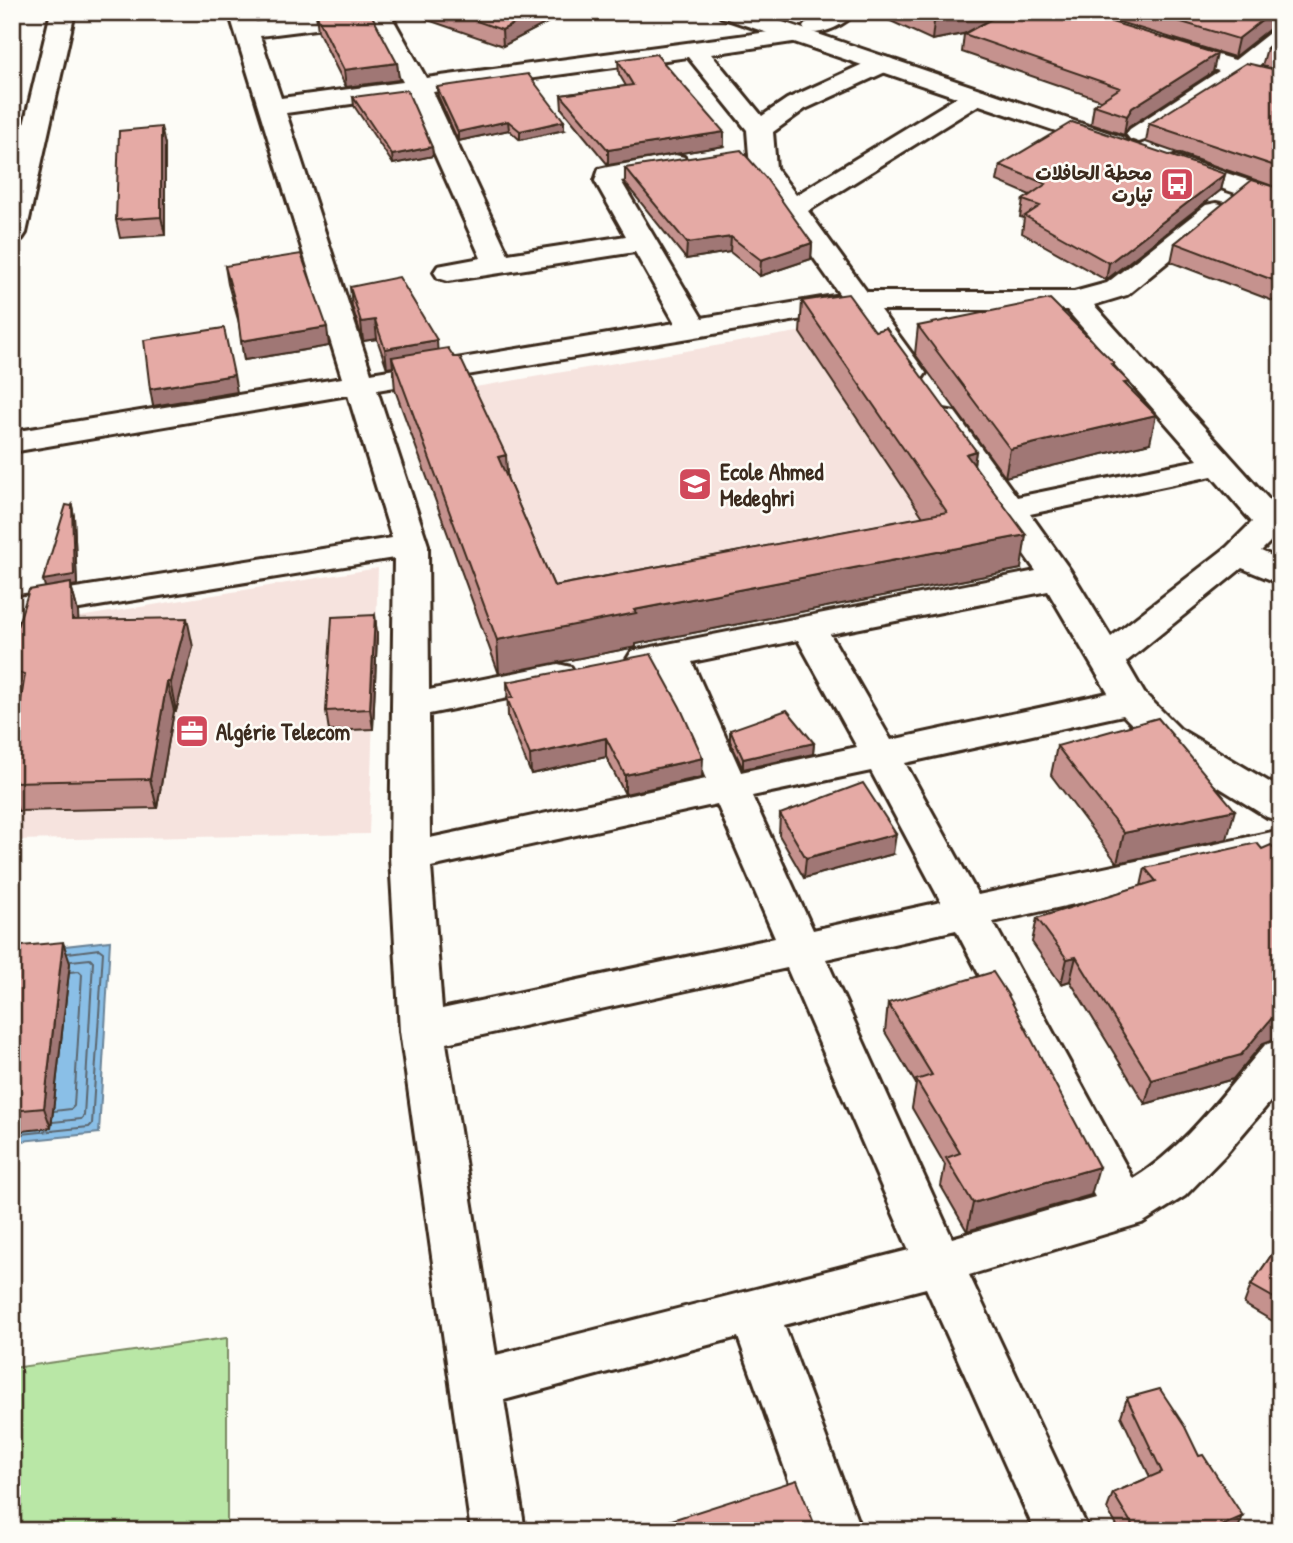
<svg xmlns="http://www.w3.org/2000/svg" width="1293" height="1543" font-family="'Patrick Hand','Playpen Sans Arabic',sans-serif">
<style>
.built{fill:#f6e3de}
.green{fill:#b9e7a6;stroke:#7a8862;stroke-width:2}
.water{fill:#8abfe7;stroke:#6a8397;stroke-width:2}
.lines{fill:none;stroke-linecap:round;stroke-linejoin:round}
.shore{stroke:#5b666e;stroke-width:2}
.minor-casing{stroke:#3b2a1e;stroke-width:6}
.secondary-casing{stroke:#3b2a1e;stroke-width:6}
.minor{fill:#fdfcf7;fill-rule:evenodd}
.secondary{fill:#fdfcf7;fill-rule:evenodd}
.wall{fill:#c5928e;stroke:#3b2a1e;stroke-width:2}
.shaded-wall{fill:#a07774;stroke:#3b2a1e;stroke-width:2}
.building{fill:#e5aaa5;stroke:#3b2a1e;stroke-width:2}
.labels{text-anchor:middle;dominant-baseline:central;stroke-width:5;stroke-linejoin:round;paint-order:stroke}
.far-poi-label{font-size:19px;font-weight:bold;fill:#3b2a1e;stroke:#fdfcf7;text-anchor:end}
.poi-label{font-size:23px;font-weight:bold;fill:#3b2a1e;stroke:#fdfcf7;text-anchor:start}
</style>
<rect width="100%" height="100%" fill="#fdfcf7"/>
<filter id="ink" filterUnits="userSpaceOnUse"><feTurbulence type="fractalNoise" baseFrequency=".0143" numOctaves="2"/><feDisplacementMap in="SourceGraphic" scale="14" xChannelSelector="R" yChannelSelector="G"/><feConvolveMatrix kernelMatrix="1 2 1 2 8 2 1 2 1" color-interpolation-filters="sRGB"/></filter>
<g filter="url(#ink)">
<!-- built -->
<path class="built" d="M844,324l177,245 -523,102 -99,-271z
M378,568l-9,266 -357,6v-212z"/>
<!-- green -->
<path class="green" d="M227,1338v193h-215v-163z"/>
<!-- water -->
<path class="water" d="M110,941l-11,192 -87,9v-190z"/>
<g class="lines">
<!-- shore -->
<path class="shore" d="M54,1111l17,-2 3,-3 8,-132 -3,-3 -9,1
M53,1122l28,-3 3,-3 9,-154 -3,-3 -19,2
M12,1135l77,-8 3,-3 11,-172 -4,-3 -31,4"/>
<!-- minor casing -->
<g class="minor-casing">
<path id="minor" d="M229,12h24l3,10 85,-10h48l37,66 372,-50 7,2 -2,-3c12,-17 34,-15 52,-15 -8,12 -33,24 -47,20l2,3 -4,5 -95,14 51,62 25,-17 87,-40 9,-2 9,2 3,5 -3,5 -87,40 -32,23 3,36 20,27 171,-104 9,-2 9,2 3,5 -3,5 -177,110 59,81h207l33,-9 99,-78 10,-2 10,2 4,6 -103,84 -33,10 178,198 9,-2v30l-20,20 20,9v24l-39,-16 -116,94 18,31 36,36 101,60v32l-14,-4 -113,-70 -31,-32 -218,48 73,132 303,-65v28l-288,64 140,257c53,-32 92,-88 132,-134l16,-6v50l-57,67 -39,40 -43,27 -173,52 120,256h-54l-109,-243 -142,37 77,206h-54l-69,-194 -234,63 21,131h-54l-71,-500 -10,-174 4,-299 -382,62v-22l380,-60 -44,-143 -336,57v-20l330,-54zM371,22l32,60 -122,16 -21,-62zM688,57l59,73 3,38 90,127 -138,23 -81,-137 63,-12 4,-6 -4,-6 -9,-2 -67,12 -9,2 -4,12 31,55 -118,18 -75,-162zM409,96l72,162 -43,8 -4,6 4,6 10,3 187,-29 40,71 -304,50 -85,-260zM880,310h187l131,150 -181,37 -62,-85 -11,-2 -11,2 -5,7 108,152 -404,80 -5,8 5,8 13,4 13,-3 48,111 -276,59 -1,-124 129,-26 13,-3 5,-9 -5,-9 -13,-3 -129,26 -1,-145 -51,-155 474,-79 49,68 11,3 11,-3 4,-6zM1212,476l40,46 -25,25 -116,90 -41,-67 -40,-56zM1048,591l60,102 -217,47 -61,-106zM798,640l59,107 -116,25 -49,-110zM871,771l70,131 -128,28 -61,-134zM717,804l58,134 -333,71 -11,-142zM956,930l139,267 -143,41 -126,-279zM787,968l122,282 -413,105 -50,-312z
M1281,28v19l-24,20 24,7v15l-39,-11 -94,61 -9,3 -9,-3 -4,-5 4,-5 89,-58 -62,-19 -4,-5 4,-5 8,-2 70,20 38,-30z"/>
</g>
<!-- secondary casing -->
<g class="secondary-casing">
<path id="secondary" d="M51,12h24l-49,221 -4,6 -10,2v-66z
M718,12h35l371,126 4,5 -4,5 -9,3 -9,-3 -385,-131z
M1175,156l106,35v17l-115,-38 -4,-6 4,-6z"/>
</g>
<!-- minor -->
<use href="#minor" class="minor"/>
<!-- secondary -->
<use href="#secondary" class="secondary"/>
</g>
<!-- wall -->
<path class="wall" d="M405,12h159v2l-61,32z
M871,12h208l134,60 -84,55 -5,8 -33,-11 3,-19 7,-5 -139,-48 2,-18 -32,6z
M1086,12h195v14l-10,2 -37,29z
M316,14l81,49 2,17 -53,7 -28,-56z
M1281,36v153l-135,-47 3,-18 125,-55 -12,-3 5,-18z
M618,60l106,86 -116,19 -46,-56 -1,-14 65,-9 -7,-12z
M437,87l127,43 -44,10 -11,-10 -51,11 -20,-45z
M353,97l79,50 1,9 -40,8 -39,-58z
M165,145v90l-45,3 -4,-18z
M1000,165l225,9 -4,16 -115,90 -84,-47 2,-15 -4,-1 3,-17 7,-5 -33,-14z
M625,168l187,75 -1,16 -51,17 -30,-24 -44,7 -61,-76z
M1281,189v115l-110,-42 4,-19z
M225,266l104,80 -85,14 -5,-37 -11,-39z
M350,287l87,53v10l70,128 47,108 369,-69 -123,-184 2,-32 73,30 101,120 -2,13 47,105 -385,75v3l-137,27 -104,-284 -2,-23 -6,1 -10,-29 -14,2 -11,-35z
M918,326l196,37v4l14,20 22,56 -145,34 -90,-123z
M72,506l2,10 3,69 -6,1 7,26v8l115,27 -17,64h-2l-17,97 -139,3 -6,-18v-35l9,-57 -9,-3v-55l33,-56z
M375,615l2,20 -4,94 -44,2 -3,-20z
M507,682l195,95 -77,17 -19,-37 -75,17 -23,-57z
M730,730l84,13 -1,11 -70,15 -13,-28z
M1057,746l170,93 -110,24 -66,-88z
M780,814l113,40 -89,24 -25,-43z
M1262,849l19,7v181l-18,6 -30,36 -88,25 -75,-123 -9,3 -29,-42 5,-24 104,-32 4,-18z
M12,947l58,16 -19,165 -39,4z
M888,1003l203,192 -124,36 -26,-45 4,-21 -33,-57 4,-24 -31,-52z
M1281,1241v85l-37,-22 7,-19z
M1127,1398l110,133h-117l-13,-22 6,-16 37,-16 -29,-61z"/>
<!-- shaded-wall -->
<path class="shaded-wall" d="M536,12h28v2l-61,32 -1,-16z
M984,12h31l-2,12 -81,16 2,-18z
M1273,12h8v14l-10,2 -37,29 4,-18z
M1217,54l-4,18 -84,55 -5,8 3,-19 5,-8z
M397,63l2,17 -53,7 -2,-17z
M508,121l1,9 -51,11v-9z
M564,121v9l-44,10v-9z
M161,127l4,18v90l-4,-18z
M724,132v14l-116,19v-15z
M432,147l1,9 -40,8 -1,-9z
M1225,174l-4,16 -115,90 3,-17z
M731,237l-1,15 -44,7 1,-16z
M812,243l-1,16 -51,17 1,-16z
M375,320l2,19 -14,2 -2,-19z
M327,327l2,19 -85,14 -3,-19z
M437,340l1,19 -46,-2 1,10 -6,1 -2,-19z
M234,375l3,17 -84,14 -3,-17z
M1156,415l-6,28 -145,34 5,-28z
M976,451l-5,34 -5,-31z
M506,455l2,33 -10,-31z
M72,506l2,10 3,69 -6,1 7,26 2,36 -34,-58 -3,-10z
M1026,535l-5,34 -385,75v3l-137,27 -2,-34 137,-30z
M375,615l2,20 -4,94 -3,-20z
M187,618l6,29 -17,64 -6,-29z
M167,682l7,29 -17,97 -7,-29z
M606,738v19l-75,17 -1,-19z
M814,743l-1,11 -70,15v-10z
M703,758l-1,19 -77,17v-19z
M1235,810l-8,29 -110,24 7,-30z
M896,834l-3,20 -89,24 2,-20z
M63,942l7,21 -19,165 -7,-20z
M1076,957l-6,24 -9,3 6,-25z
M1281,1015l-1,22 -17,6 -30,36 -88,25 7,-24 119,-61z
M1099,1167l-8,28 -124,36 6,-28z
M1243,1516l-6,15h-27z"/>
<!-- building -->
<path class="building" d="M335,12h35l27,51 -53,7 -28,-56z
M451,12h85l-34,18z
M912,12h72l-50,10z
M1004,12h75l138,42 -85,54 -5,8 -33,-11 26,-17 -156,-54z
M1148,12h125l-35,27z
M1281,36v16l-14,-4z
M656,54l68,78 -116,18 -47,-55 72,-10 -15,-25z
M1246,63l35,8v97l-132,-44z
M528,74l36,47 -44,10 -12,-10 -50,11 -21,-45z
M407,90l25,57 -40,8 -39,-58z
M1072,122l153,52 -116,89 -84,-47 15,-10 -17,-6 23,-16 -46,-19z
M161,127v90l-45,3 3,-89z
M741,150l24,27 47,66 -51,17 -30,-23 -44,6 -62,-75z
M1252,180l29,9v94l-106,-40z
M301,254l26,73 -86,14 -4,-32 -12,-43z
M399,277l38,63 -52,9 -10,-29 -14,2 -11,-35z
M848,294l27,37 11,-3 90,123 -10,3 60,81 -392,75 2,3 -139,27 -105,-283 56,-9 6,9h6l46,98 -8,2 56,129 393,-74 -145,-211z
M1050,299l64,64 -3,1 18,18 -5,1 32,32 -146,34 -92,-123z
M224,328l10,47 -84,14 -6,-49z
M66,505l6,1 2,69 -31,5z
M71,583l1,37 115,-2 -17,64h-3l-17,97 -138,3v-24l13,-84 -13,-2v-29l17,-53z
M375,615l-5,94 -44,2 6,-94z
M651,654l29,53 23,51 -78,17 -19,-37 -76,17 -23,-57 6,-1 -6,-15z
M787,710l27,33 -71,16 -13,-29z
M1158,718l77,92 -111,23 -67,-87z
M863,783l33,51 -90,24 -26,-44z
M1257,843l5,6 9,-4 10,11v159l-10,4 -30,36 -89,25 -76,-123 -9,2 -30,-41 119,-37 -11,-13z
M63,942l-19,166 -32,3v-164z
M993,972l15,23 91,172 -126,36 -27,-45 14,-5 -44,-73 16,-5 -44,-72z
M1281,1241v61l-30,-17z
M1160,1389l25,38 14,29 4,-1 40,61 -33,15h-74l-23,-38 49,-21 -35,-74z
M797,1480l20,51h-166l-1,-4z"/>
</g>
<!-- icons -->
<defs>
<g id="bus-square" transform="scale(1.75)"><rect x="-9" y="-9" width="18" height="18" rx="4" fill="#d1495b" stroke="#fdfcf7"/><path d="M-5-6H5V4H4V6H2V4H-2V6H-4V4H-5ZM-3.5-4V0h7V-4ZM-3.5 1.2v1.5H-2V1.2ZM2 1.2v1.5H3.5V1.2Z" fill="#fff"/></g>
<g id="school-square" transform="scale(1.75)"><rect x="-9" y="-9" width="18" height="18" rx="4" fill="#d1495b" stroke="#fdfcf7"/><path d="M0-5L7-2L0 1L-7-2ZM-4 1L0 2.5L4 1V4Q0 6-4 4Z" fill="#fff"/></g>
<g id="office-square" transform="scale(1.75)"><rect x="-9" y="-9" width="18" height="18" rx="4" fill="#d1495b" stroke="#fdfcf7"/><path d="M-6-3h4V-5.5h4V-3h4V5H-6ZM-1-4.5V-3h2v-1.5ZM-6 0V1H6V0Z" fill="#fff"/></g>
</defs>
<g fill-rule="evenodd">
<use href="#bus-square" x="1177" y="184"/>
<use href="#school-square" x="695" y="484"/>
<use href="#office-square" x="192" y="731"/>
</g>
<g class="labels">
<!-- far-poi labels -->
<g class="far-poi-label">
<text x="1152" y="173">محطة الحافلات<tspan x="1152" dy="22">تيارت</tspan></text>
</g>
<!-- poi labels -->
<g class="poi-label">
<text x="720" y="471">Ecole Ahmed<tspan x="720" dy="26">Medeghri</tspan></text>
<text x="216" y="731">Algérie Telecom</text>
</g>
</g>
<!-- margin -->
<rect width="1293" height="1543" fill="none" stroke="#fdfcf7" stroke-width="42"/>
<rect x="21" y="21" width="1251" height="1501" fill="none" stroke="#3b2a1e" stroke-width="2.5" filter="url(#ink)"/>
</svg>
